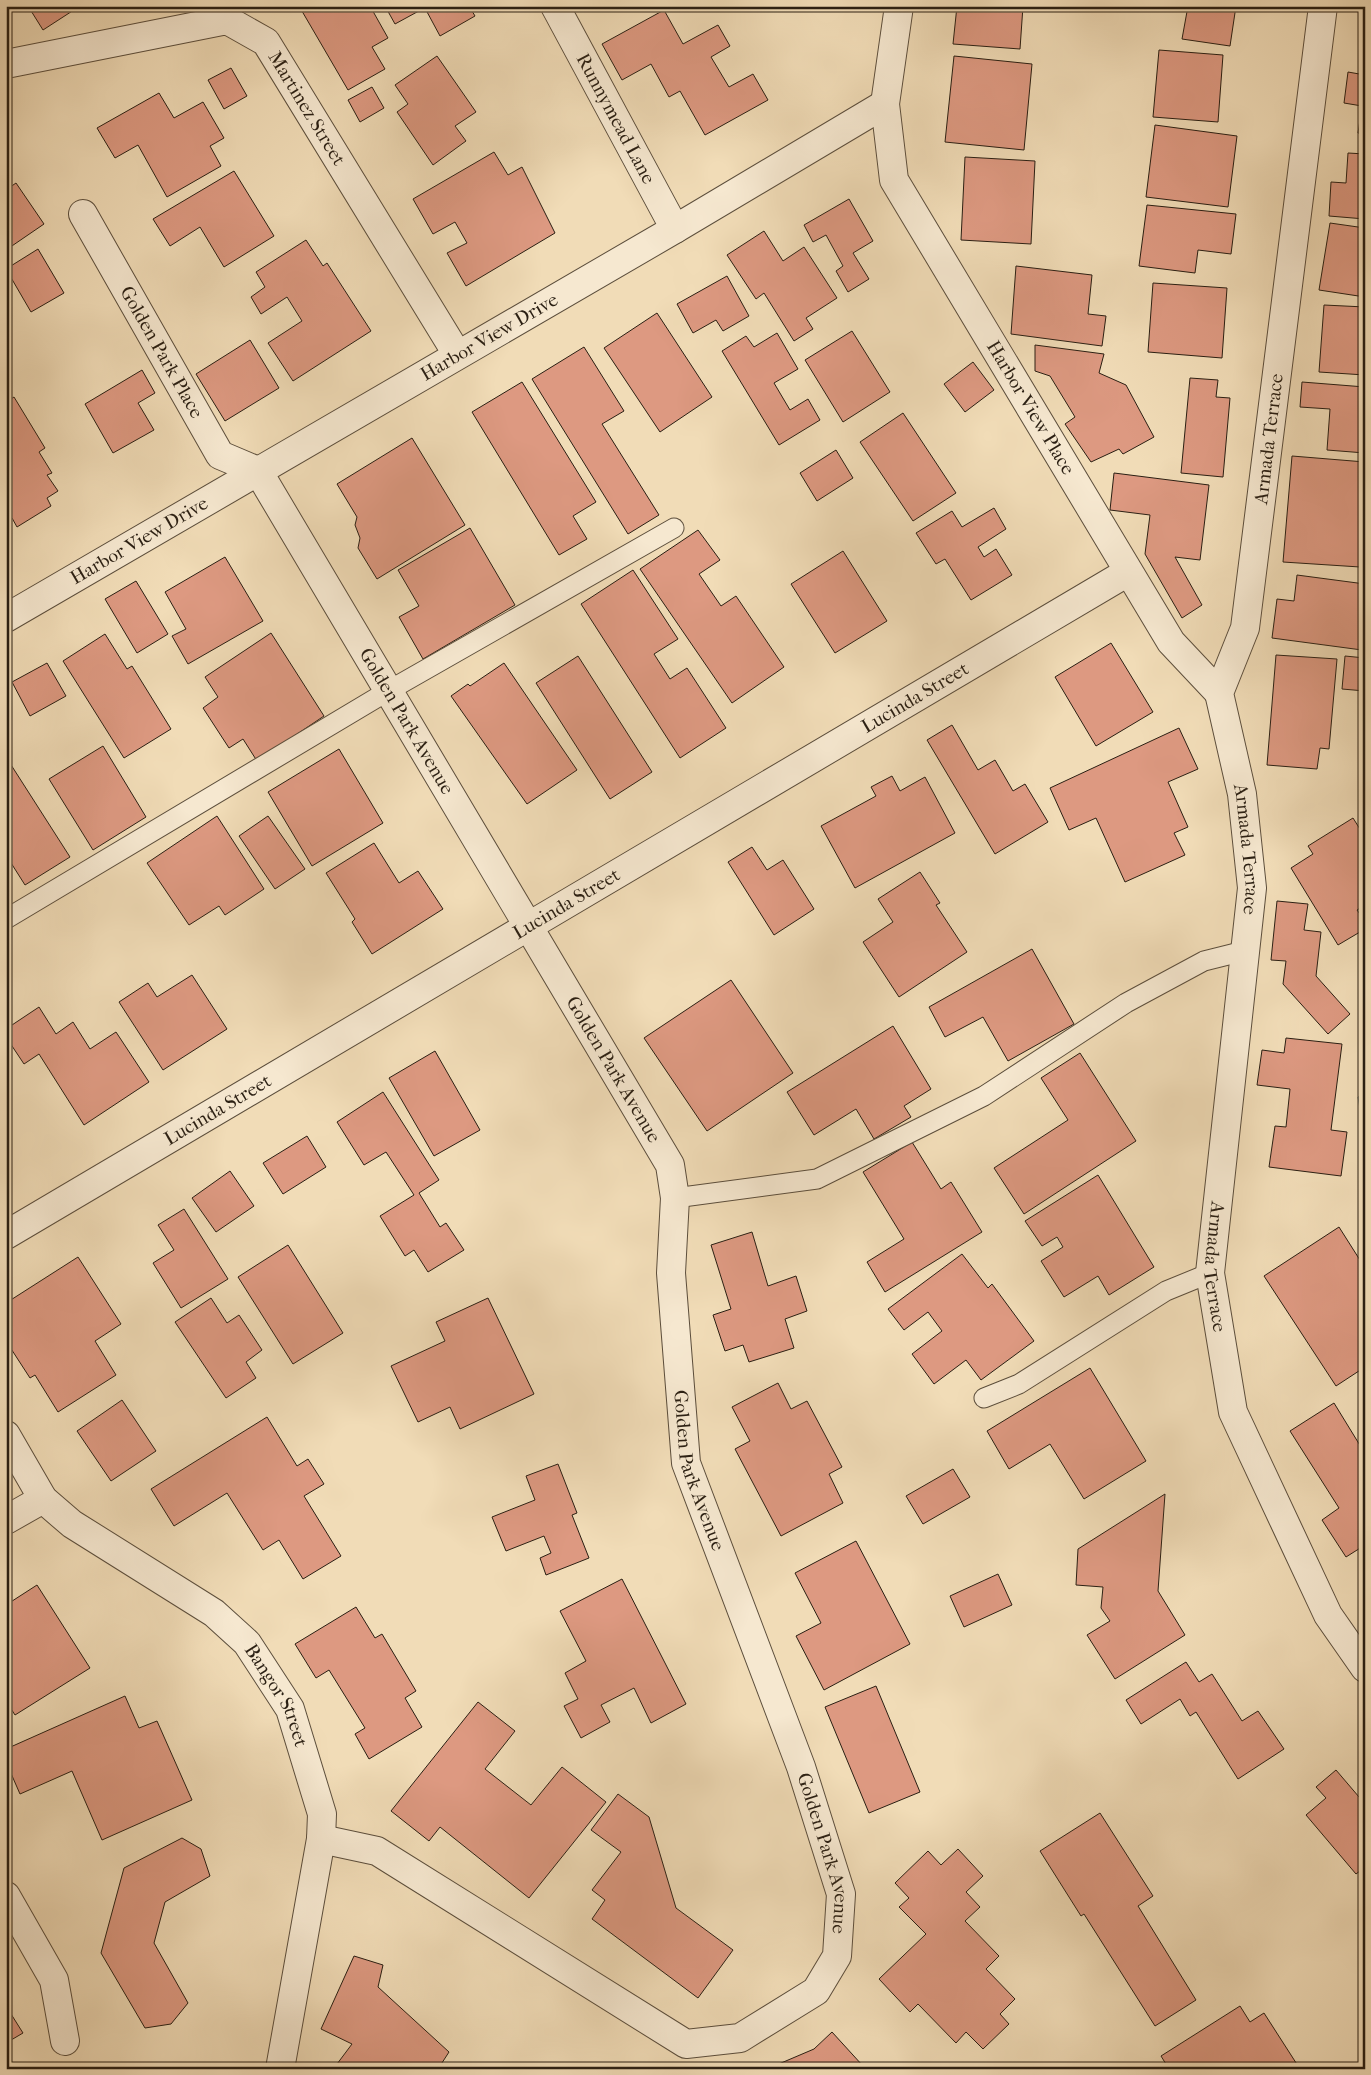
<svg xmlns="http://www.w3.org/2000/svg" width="1371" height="2075" font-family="'IM FELL French Canon',serif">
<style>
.water{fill:#9dbab7;stroke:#6f7c75}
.building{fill:#dd9981;stroke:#2a1f13}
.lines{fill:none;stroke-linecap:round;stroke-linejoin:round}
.service-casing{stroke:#5c4e3c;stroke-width:21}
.minor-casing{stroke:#5c4e3c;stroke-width:30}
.service{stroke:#f6e8d0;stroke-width:19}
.minor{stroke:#f6e8d0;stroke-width:28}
.labels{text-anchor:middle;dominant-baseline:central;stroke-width:4.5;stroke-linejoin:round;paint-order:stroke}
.street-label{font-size:19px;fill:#2a1f13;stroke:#f6e8d0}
</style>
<rect width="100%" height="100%" fill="#f1dcb7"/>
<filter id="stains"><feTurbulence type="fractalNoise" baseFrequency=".004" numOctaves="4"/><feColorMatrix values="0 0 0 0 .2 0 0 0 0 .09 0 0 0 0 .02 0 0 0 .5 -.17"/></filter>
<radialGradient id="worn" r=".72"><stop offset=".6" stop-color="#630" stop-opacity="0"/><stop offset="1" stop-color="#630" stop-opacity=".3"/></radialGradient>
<!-- water -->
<path class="water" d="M1365,1094v45l-7,-42z"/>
<!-- building -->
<path class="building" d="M28,6h52l-37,24z
M299,6h71l18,32 -16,9 13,22 -37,21z
M385,6h43l-33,18z
M432,6h37l6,10 -35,20 -14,-26z
M957,6h66l-3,43 -67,-5z
M1188,6h48l-6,40 -48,-7z
M664,10l19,34 35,-19 12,21 -19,11 18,30 24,-13 15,26 -63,35 -25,-44 -11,6 -18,-33 -29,16 -20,-36z
M1365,25v41l-4,-1z
M1159,50l64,5 -5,67 -65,-5z
M437,56l39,56 -21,14 11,15 -33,24 -36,-53 11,-8 -13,-19z
M954,56l78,8 -8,86 -79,-8z
M231,68l16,28 -23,13 -16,-29z
M1348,72l17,3v59l-7,-1 4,-27 -18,-3z
M372,87l12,21 -24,14 -12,-22z
M159,93l15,25 29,-16 21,36 -14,8 11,20 -54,31 -29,-52 -23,13 -18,-30z
M1155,125l82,11 -9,71 -82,-10z
M494,152l14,23 14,-8 33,66 -89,53 -19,-33 20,-10 -12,-21 -22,12 -20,-35z
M1348,153l17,1v65l-36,-3 2,-34 15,1z
M965,157l70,4 -4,83 -70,-4z
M234,171l40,65 -50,31 -24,-40 -30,19 -17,-27z
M16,183l28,41 -38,26v-60z
M849,199l24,42 -20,12 16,26 -21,13 -12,-21 7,-5 -17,-31 -13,7 -9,-17z
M1147,205l89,9 -5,40 -33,-4 -3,23 -56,-7z
M1330,223l35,5v69l-46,-7z
M764,231l19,30 21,-14 33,51 -31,20 7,11 -19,12 -30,-48 -8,6 -29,-44z
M306,240l17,26 4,-3 44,68 -78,50 -25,-38 34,-22 -15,-24 -26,17 -10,-17 14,-10 -9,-15z
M38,249l26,44 -33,19 -25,-43z
M1016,266l76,9 -4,39 18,2 -4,30 -91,-12z
M727,276l22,40 -26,15 -7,-11 -23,13 -16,-29z
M1153,283l74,5 -5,70 -74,-6z
M1324,305l41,2v68l-46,-3z
M657,313l55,84 -52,35 -56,-84z
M852,331l38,61 -47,30 -38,-62z
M777,333l21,36 -24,14 16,27 18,-11 12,21 -41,25 -57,-94 24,-15 8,11z
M250,340l29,48 -54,33 -29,-47z
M1035,345l69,9 -5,19 27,12 28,52 -31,17 -4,-5 -28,13 -26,-38 10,-7 -25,-41 -15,-5z
M584,347l40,64 -22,13 57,91 -31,19 -96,-155z
M973,362l21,28 -29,22 -21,-28z
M142,370l13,23 -17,10 16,27 -41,23 -28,-49z
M1190,378l28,2 -2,17 14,1 -7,79 -42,-4z
M522,382l74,120 -23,14 14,23 -28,16 -87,-143z
M1302,382l63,5v66l-38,-3 3,-41 -30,-2z
M14,397l31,51 -6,4 13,21 -5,2 11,16 -11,7 4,8 -34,21 -5,-9 -6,3v-119z
M903,413l53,80 -43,28 -53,-79z
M412,438l53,87 -88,54 -19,-31 2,-10 -5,-13 2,-8 -20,-33z
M836,450l17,28 -36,23 -17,-28z
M1292,456l73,6v39l-5,66 -77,-5z
M1114,473l95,12 -9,75 -25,-3 27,48 -20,13 -37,-64 5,-39 -40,-5z
M994,508l12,21 -28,18 6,10 12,-8 16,26 -41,25 -26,-41 -9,5 -20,-31 36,-22 10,16z
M470,528l45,77 -92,54 -24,-42 20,-11 -21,-36z
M698,530l22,30 -21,14 22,32 15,-10 48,71 -52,36 -92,-134z
M843,551l44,70 -52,32 -44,-69z
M225,557l38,64 -75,43 -16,-28 14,-7 -21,-37z
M633,570l45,69 -24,15 16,25 17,-11 39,60 -46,30 -99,-154z
M1297,575l68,9v45l-3,21 -90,-12 5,-39 17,2z
M136,581l32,53 -31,19 -32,-54z
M271,633l53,83 -67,45 -14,-22 -14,9 -26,-40 15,-11 -13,-20z
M105,634l22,35 5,-3 39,63 -47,29 -61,-97z
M1111,643l42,69 -57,34 -41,-69z
M1276,655l61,4 -8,90 -9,-1 -3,21 -50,-4z
M578,656l74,116 -42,27 -74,-116z
M1345,656l20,2v33l-23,-2z
M47,663l19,33 -36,20 -18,-34z
M504,663l73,107 -50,34 -76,-108 17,-12 2,2z
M952,725l26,45 17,-10 18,31 12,-7 23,38 -53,32 -68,-114z
M1179,728l19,41 -30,13 20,45 -14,6 11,22 -60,27 -29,-64 -27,12 -19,-42z
M103,746l43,71 -53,33 -44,-71z
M339,749l44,74 -71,43 -44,-74z
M6,757l64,100 -45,28 -19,-30z
M892,776l8,15 25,-14 30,56 -100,55 -34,-62 55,-30 -5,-9z
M217,816l47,73 -39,26 -6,-9 -30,19 -42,-62z
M268,816l37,53 -30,20 -36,-53z
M1353,818l12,19v23l-5,3 5,8v34l-8,5 8,11v8l-27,16 -47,-77 22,-14 -5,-8z
M374,843l25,40 19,-12 25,38 -71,45 -20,-32 3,-3 -29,-46z
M752,847l15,23 16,-10 31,49 -40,26 -46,-73z
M920,872l20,31 -4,2 31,47 -68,45 -36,-55 30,-20 -15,-23z
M1277,901l31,3 -4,26 17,2 -5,44 34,38 -22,20 -45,-50 3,-23 -15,-1z
M1032,949l42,75 -66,37 -25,-44 -38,20 -16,-30z
M192,975l35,54 -64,41 -44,-68 29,-19 9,14z
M731,980l62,93 -86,58 -63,-93z
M39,1007l17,27 17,-12 17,27 26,-17 33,50 -65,43 -45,-71 -15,10 -18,-27v-8z
M893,1026l38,63 -27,17 7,11 -37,22 -18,-30 -42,26 -27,-43z
M1286,1038l56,6 -11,86 16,2 -6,44 -72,-9 6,-41 11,1 4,-38 -33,-4 5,-35 22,3z
M435,1051l45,79 -46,26 -45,-78z
M1080,1053l56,88 -112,73 -30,-46 74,-48 -27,-42z
M383,1092l56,88 -20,13 21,34 6,-4 18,27 -36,22 -14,-22 -9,6 -25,-40 34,-21 -28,-43 -22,13 -27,-43z
M307,1136l19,31 -43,27 -20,-31z
M912,1142l29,47 10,-7 31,50 -97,60 -18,-30 37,-23 -41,-67z
M230,1171l24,35 -38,26 -24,-34z
M1098,1175l56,92 -45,28 -11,-19 -34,21 -23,-36 22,-14 -6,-10 -15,9 -17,-25z
M184,1209l44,70 -47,29 -28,-45 21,-13 -16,-25z
M1339,1227l26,41v99l-29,19 -72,-110z
M752,1232l16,54 28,-10 11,35 -22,8 9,29 -45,14 -6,-17 -18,6 -12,-36 18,-6 -20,-64z
M288,1245l55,88 -50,31 -55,-87z
M962,1254l26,34 4,-4 42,57 -53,39 -15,-20 -32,24 -22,-30 30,-23 -14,-19 -24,18 -16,-21z
M78,1257l43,67 -26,17 21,34 -58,37 -23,-37 -5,3 -24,-37v-38z
M211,1298l16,25 12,-8 23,35 -16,12 10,16 -30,20 -51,-76z
M488,1298l46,96 -74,35 -10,-22 -32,15 -27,-56 54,-25 -9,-19z
M1090,1368l56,93 -62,38 -34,-55 -41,25 -22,-38z
M778,1383l13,26 16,-8 35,66 -13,7 14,29 -62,33 -46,-87 15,-8 -18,-34z
M122,1400l34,51 -45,30 -34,-50z
M1334,1403l27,44 4,-2v100l-19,12 -24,-37 17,-12 -49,-77z
M267,1417l30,49 11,-7 16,25 -20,12 37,60 -38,23 -24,-39 -16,10 -36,-57 -53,33 -23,-37z
M558,1464l19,49 -5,2 17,43 -43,17 -6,-17 11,-5 -7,-17 -38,15 -14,-34 43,-17 -9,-24z
M953,1469l17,28 -47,27 -17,-28z
M1165,1494l-7,97 27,44 -70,44 -28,-44 23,-14 -9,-13 2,-21 -27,-2 2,-36z
M856,1541l54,103 -86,46 -28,-54 25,-13 -26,-50z
M998,1574l14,31 -48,22 -14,-31z
M622,1579l64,125 -35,19 -17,-35 -33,17 9,17 -29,16 -17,-32 14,-7 -13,-26 21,-12 -26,-50z
M37,1585l53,83 -75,47 -9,-14v-96z
M356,1607l19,31 7,-4 34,57 -11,7 17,29 -53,32 -14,-25 10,-6 -36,-58 -13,8 -21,-34z
M1186,1662l13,20 13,-8 30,47 16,-10 26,38 -46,30 -42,-67 -6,4 -10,-17 -39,25 -15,-24z
M876,1686l44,106 -51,21 -44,-106z
M125,1696l14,32 18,-7 35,79 -90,40 -30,-69 -52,23 -14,-32v-13z
M478,1702l37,29 -30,38 46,36 31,-38 44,35 -77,96 -89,-71 -11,14 -38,-30z
M1336,1770l29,34v63l-9,7 -50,-59 20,-17 -10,-11z
M618,1794l31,23 27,91 57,42 -35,48 -106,-79 13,-19 -13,-10 29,-38 -30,-22z
M1100,1813l53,83 -15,10 58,94 -41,26 -71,-112 -3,2 -41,-65z
M182,1838l19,11 9,27 -45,26 -11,41 34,60 -17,21 -26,4 -44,-75 23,-85z
M958,1849l25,27 -17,16 14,15 -15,14 34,35 -13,13 29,30 -15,15 9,10 -26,25 -17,-17 -10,11 -38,-39 -8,8 -31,-33 47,-45 -27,-27 10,-9 -14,-15 33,-32 13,14z
M354,1956l29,9 -5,22 71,65 -11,17 -104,-1 18,-24 -31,-15z
M6,2006l17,27 -17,10z
M1240,2006l10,16 14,-9 36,56h-88l-1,-2 -3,2h-39l-8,-13z
M832,2032l31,34 -3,3h-93l47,-20z"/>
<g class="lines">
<!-- service casing -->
<g class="service-casing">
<path id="service" d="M6,919l382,-228 286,-163
M675,1198l142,-19 167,-83 142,-93 78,-42 40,-10
M984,1398l35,-14 147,-93 44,-18"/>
</g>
<!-- minor casing -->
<g class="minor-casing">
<g id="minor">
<path id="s1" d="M555,6l120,223"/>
<path id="s2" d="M899,6l-14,98 9,76 277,462 48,51"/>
<path id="s3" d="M1323,6l-78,622 -26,65 23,101 10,94 -42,385 23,139 95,203 37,53"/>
<path id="s4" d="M6,64l221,-44 39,22 191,312"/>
<path id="s5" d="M83,214l137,241 38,16"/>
<path id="s6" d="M258,471l412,694 5,33 -4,75 15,190 115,304 40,127 -4,62 -21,35 -76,47 -54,6 -309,-193 -56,-12"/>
<path id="s7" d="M6,618l669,-389 210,-125"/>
<path id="s8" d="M6,1235l1122,-663"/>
<path id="s9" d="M6,1435l37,64 29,25 142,89 33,30 43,66 32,105 -1,25 -41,230"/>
<path d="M6,1520l37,-21"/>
<path d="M6,1896l48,84 11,61"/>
</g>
</g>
<!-- service -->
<use href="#service" class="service"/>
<!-- minor -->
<use href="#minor" class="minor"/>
</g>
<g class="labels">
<!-- street labels -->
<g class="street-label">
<text stroke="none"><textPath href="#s4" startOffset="348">Martinez Street</textPath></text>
<text stroke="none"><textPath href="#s1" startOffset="128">Runnymead Lane</textPath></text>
<text stroke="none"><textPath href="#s7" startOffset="559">Harbor View Drive</textPath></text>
<text stroke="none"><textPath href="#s5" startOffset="159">Golden Park Place</textPath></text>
<text stroke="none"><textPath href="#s2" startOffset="441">Harbor View Place</textPath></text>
<text transform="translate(1269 439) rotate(-83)">Armada Terrace</text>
<text stroke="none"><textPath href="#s7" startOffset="154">Harbor View Drive</textPath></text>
<text stroke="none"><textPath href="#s8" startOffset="1056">Lucinda Street</textPath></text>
<text stroke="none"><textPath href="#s6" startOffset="291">Golden Park Avenue</textPath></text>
<text stroke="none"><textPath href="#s3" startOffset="856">Armada Terrace</textPath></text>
<text stroke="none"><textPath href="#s8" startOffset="651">Lucinda Street</textPath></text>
<text stroke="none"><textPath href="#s6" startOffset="696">Golden Park Avenue</textPath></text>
<text stroke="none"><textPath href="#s8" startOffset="246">Lucinda Street</textPath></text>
<text stroke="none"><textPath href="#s3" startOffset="1276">Armada Terrace</textPath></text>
<text stroke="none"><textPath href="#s6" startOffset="1116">Golden Park Avenue</textPath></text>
<text stroke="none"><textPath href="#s9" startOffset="385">Bangor Street</textPath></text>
<text stroke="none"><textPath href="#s6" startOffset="1521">Golden Park Avenue</textPath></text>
</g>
</g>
<!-- margin -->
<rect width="1371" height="2075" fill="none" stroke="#f1dcb7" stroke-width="25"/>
<rect x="8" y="8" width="1356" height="2060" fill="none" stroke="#2a1f13" stroke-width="2.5"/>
<rect x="12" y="12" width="1346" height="2050" fill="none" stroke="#2a1f13"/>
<rect width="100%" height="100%" filter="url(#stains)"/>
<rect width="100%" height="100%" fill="url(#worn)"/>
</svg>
